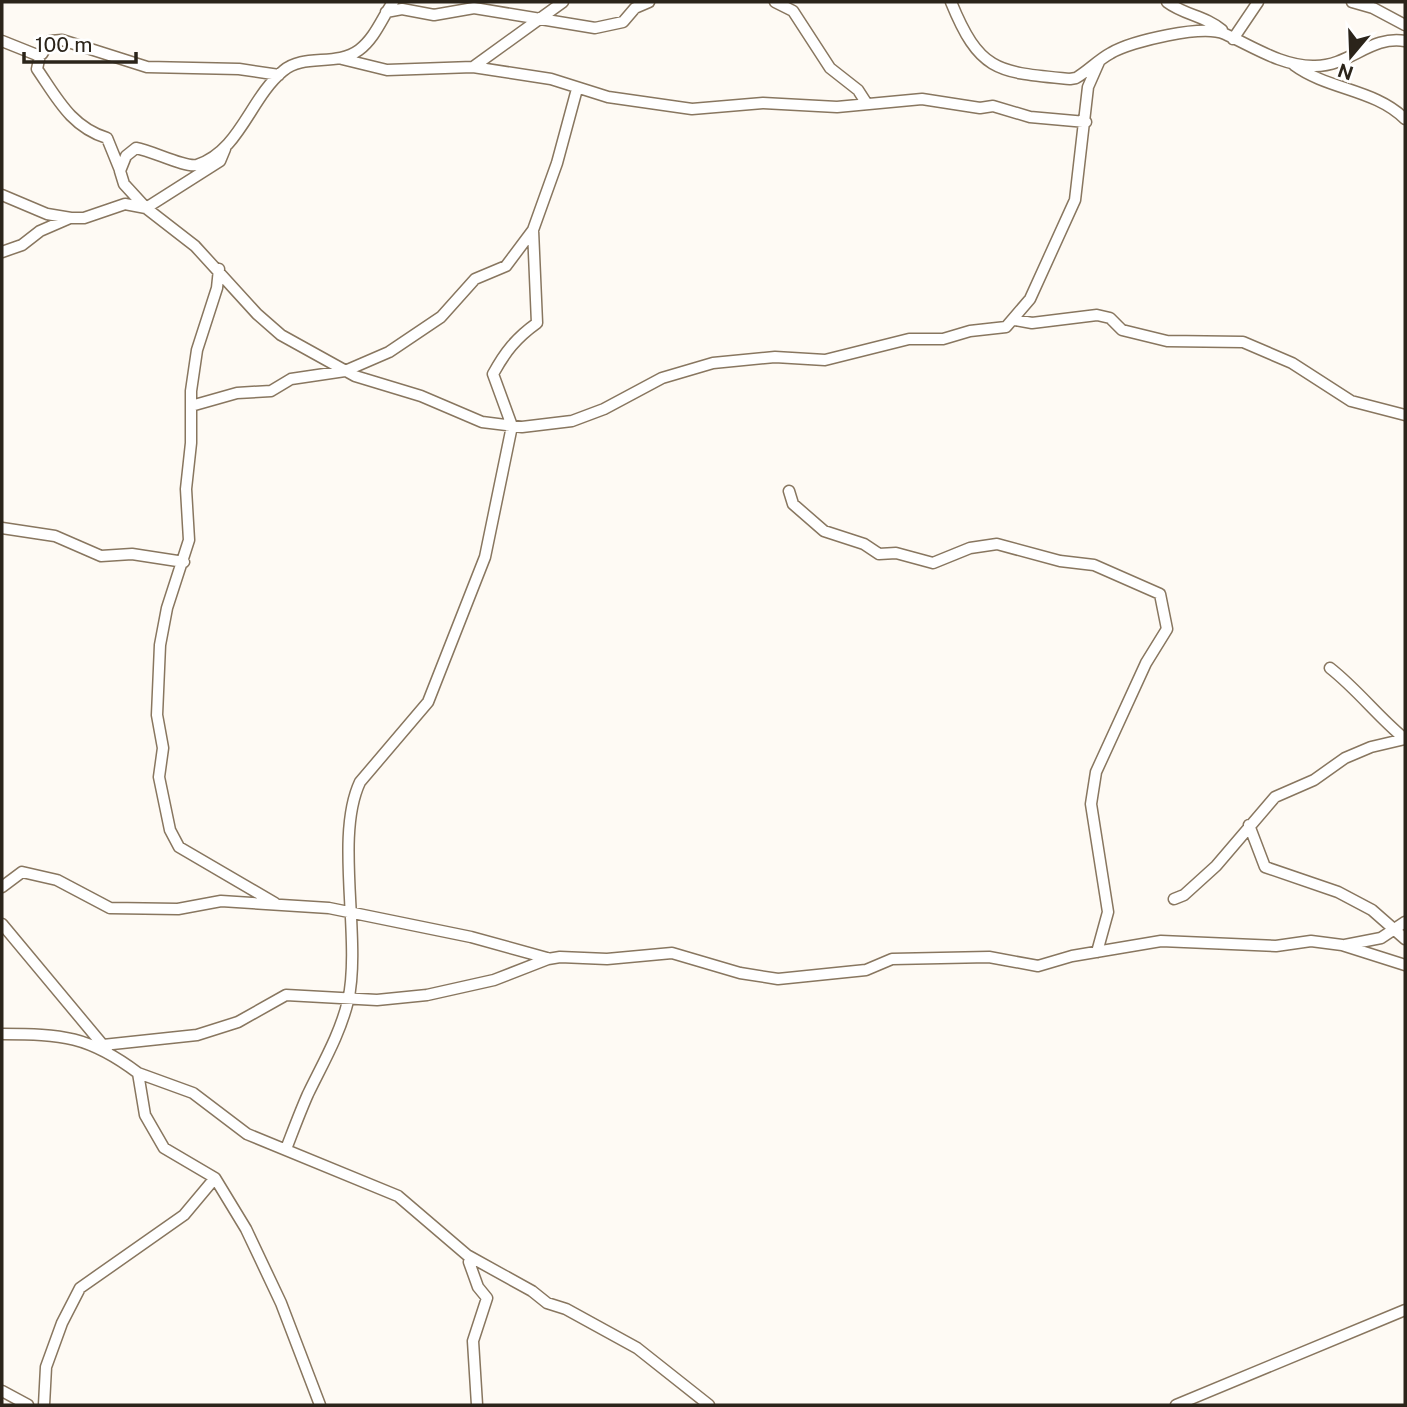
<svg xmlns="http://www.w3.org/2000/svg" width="1407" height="1407" font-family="'Public Sans',sans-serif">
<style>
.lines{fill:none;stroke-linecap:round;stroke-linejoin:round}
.minor-casing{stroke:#88765f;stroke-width:13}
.minor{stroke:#fff;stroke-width:10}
</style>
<rect width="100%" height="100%" fill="#fefaf4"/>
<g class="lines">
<!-- minor casing -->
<g class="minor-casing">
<path id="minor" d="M775,2l18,9 37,57 28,22 9,14
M951,2c29,71 47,70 119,77l6,-1c12,-7 22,-18 35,-25 21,-12 92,-29 114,-19 27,12 58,33 90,32 35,0 56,-31 90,-25
M1167,2c17,13 39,14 55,28
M1352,2l21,6 32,17
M386,12l16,-3 32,6 40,-7 121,20 28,-6 12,-14 14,-6
M1233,39l25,-37
M2,41l35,14 5,-1 8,-13 12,-1 85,27 92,2 40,6
M40,55l-3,14c20,29 34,58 70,69l13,32
M342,59l45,11 86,-3 78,12 57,18 84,12 71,-6 74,4 85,-8 58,9 13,-2 37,11 56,5
M1294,65c34,25 81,24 111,54
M473,67l90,-65
M225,149l-5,12 -74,47 -22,-24 -4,-13 6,-15 10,-8c17,3 49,20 61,17 43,-14 53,-67 86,-94 21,-18 53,-4 76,-21 16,-12 23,-32 34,-48
M2,195l45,19 24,4h13l41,-14 21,4 49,38 62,68 24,21 74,41 66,20 61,26 40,5 50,-6 32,-12 58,-31 51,-15 62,-6 50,3 84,-21h34l27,-8 36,-4 24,-28 45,-99 13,-113 11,-25
M2,252l20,-7 18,-14 30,-13
M219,269l-2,19 -20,62 -6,41v52l-5,46 3,51 -22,68 -7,37 -3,70 6,33 -4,29 11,53 9,17 96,56
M1015,320l17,3 65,-8 13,3 12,12 45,11 76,1 49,21 59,38 54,14
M191,406l46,-13 34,-2 20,-12 54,-8 44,-19 52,-35 34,-38 31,-13 27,-36
M789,491l4,13 31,27 40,13 15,10 17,-1 37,10 37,-15 27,-4 63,17 34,4 66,29 7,35 -21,34 -50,109 -5,32 17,108 -11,40
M2,528l53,8 46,20 31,-2 52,8
M1330,668c28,22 48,49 75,71
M1249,825l16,42 73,25 34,18 33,29
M2,887l20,-15 35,8 53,28 68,1 43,-8 108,7 142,29 76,21
M1174,899l10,-4 32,-29 59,-69 39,-17 31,-22 26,-11 34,-8
M2,924l105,126
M1345,945l36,-7 24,-16
M2,1034c60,0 87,2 136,39l7,42 19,33 51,30 31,51 35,74 39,102
M103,1045l94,-10 41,-13 48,-27 91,5 50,-5 67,-15 54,-21 12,-2 47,2 65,-6 68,20 38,6 88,-9 26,-11 97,-2 49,9 34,-10 89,-15 115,5 35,-5 31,4 63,20
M138,1073l55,20 54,41 151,62 69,59 65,36 15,12 19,6 71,39 72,57
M286,1149c7,-18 14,-37 22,-55 15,-31 32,-60 40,-93 14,-62 -14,-164 12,-219l68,-80 57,-145 27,-131 -19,-52c12,-22 23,-36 44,-51l-4,-93 24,-67 20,-74
M469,1262l9,25 9,11 -14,43 4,64
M2,1391l26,14
M44,1405l2,-38 16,-44 18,-35 104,-73 31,-37
M1176,1405l229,-95"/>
</g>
<!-- minor -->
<use href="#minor" class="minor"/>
</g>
<!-- border -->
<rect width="1407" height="1407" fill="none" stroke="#2b241a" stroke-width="7"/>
<!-- north arrow -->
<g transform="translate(1351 56) rotate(199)" stroke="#ffffff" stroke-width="5" paint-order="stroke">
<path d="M0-5L12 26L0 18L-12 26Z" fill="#2b241a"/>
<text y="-10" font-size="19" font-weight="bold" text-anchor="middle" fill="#2b241a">N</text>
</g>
<!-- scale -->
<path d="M24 52v10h112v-10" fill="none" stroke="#2b241a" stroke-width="3.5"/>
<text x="35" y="52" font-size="21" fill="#2b241a" stroke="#ffffff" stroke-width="5" paint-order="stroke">100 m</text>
</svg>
